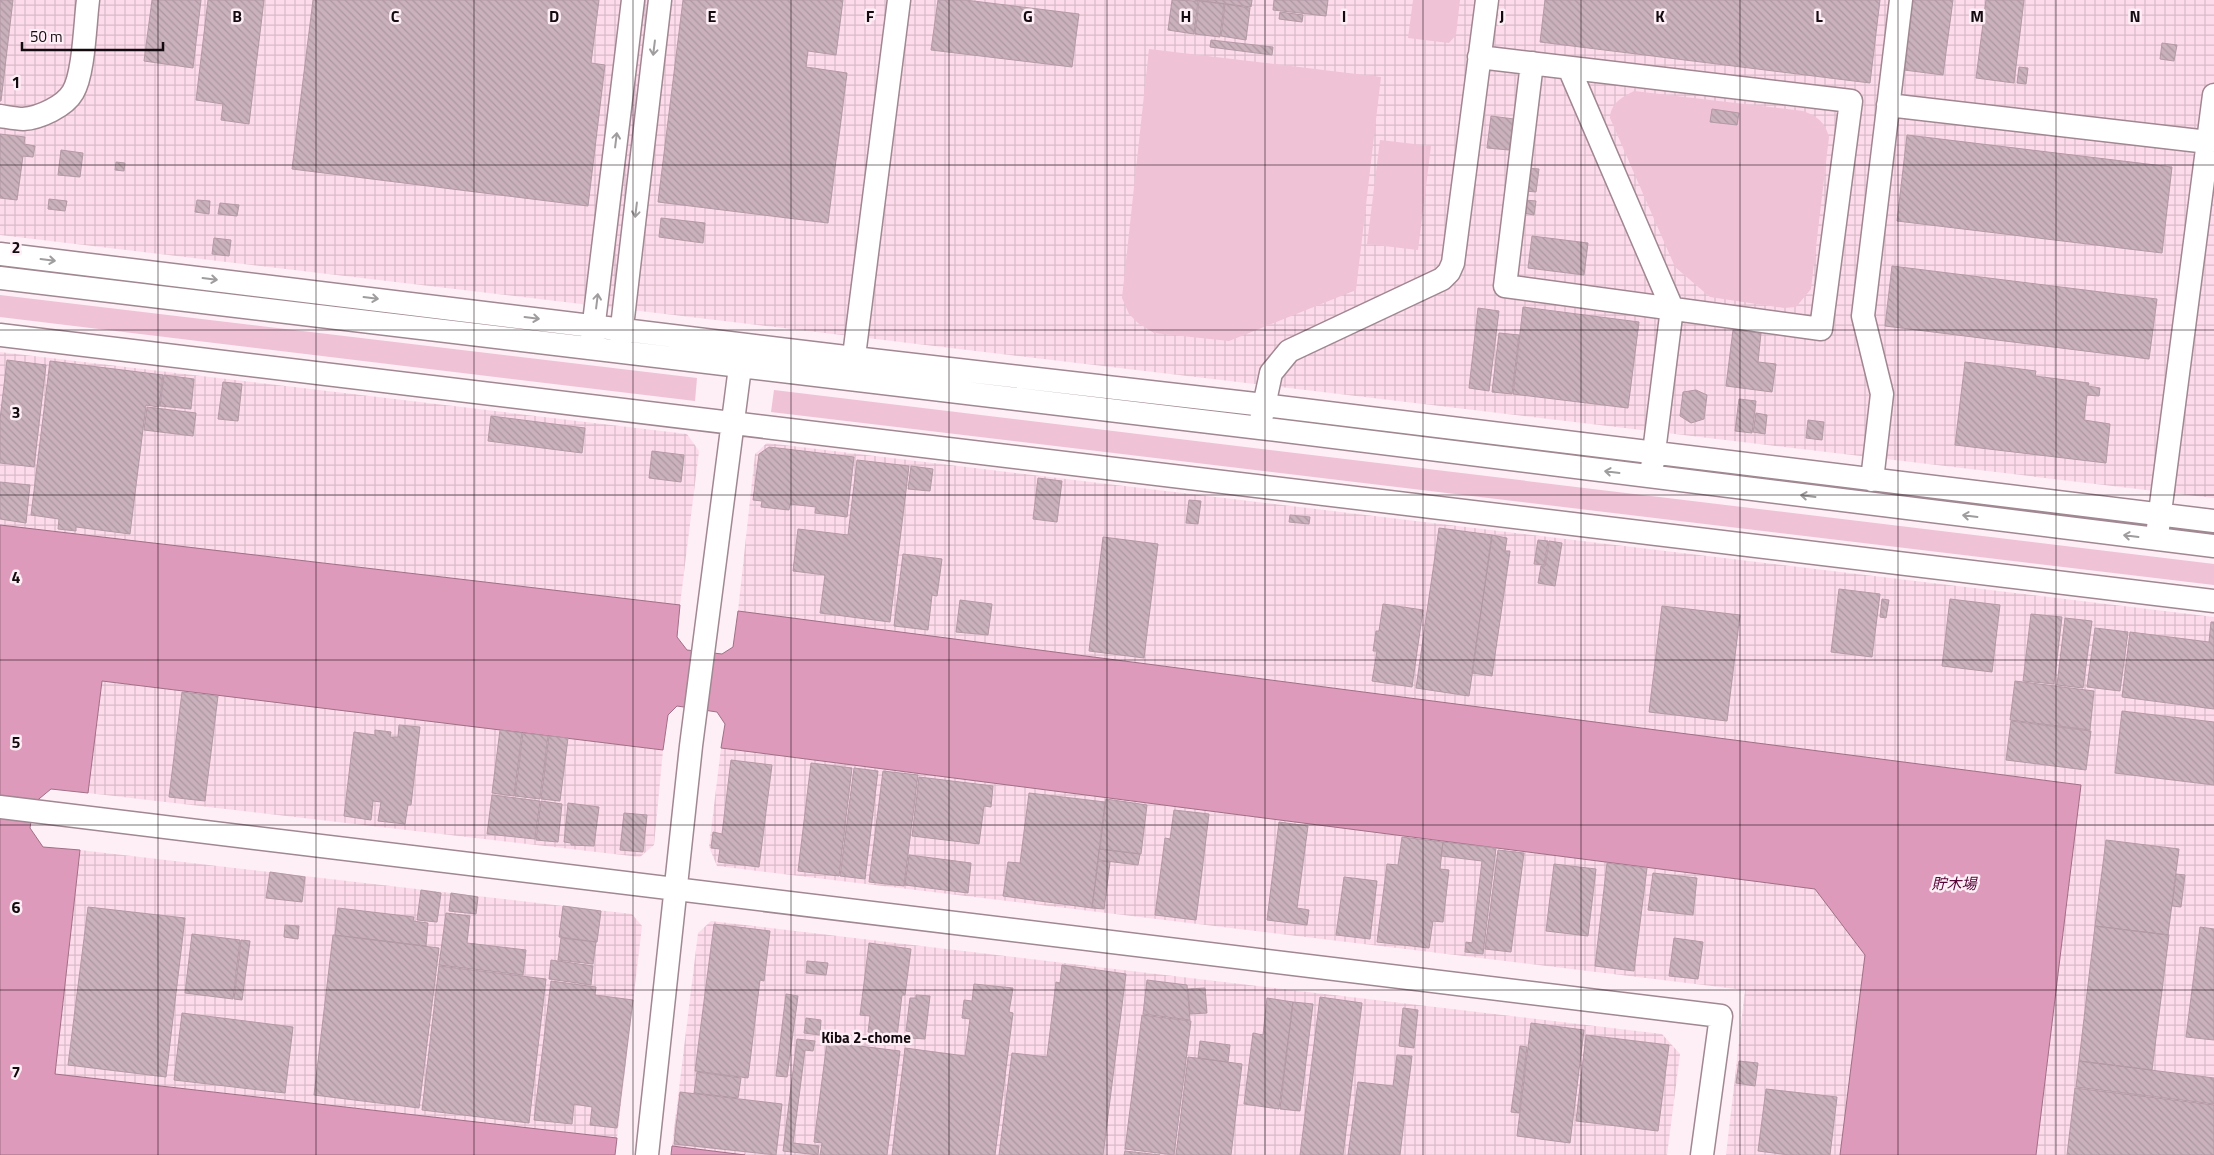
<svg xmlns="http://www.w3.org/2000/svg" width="2214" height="1155" font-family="'Titillium Web','Noto Sans JP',sans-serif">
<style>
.industrial{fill:url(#industrial-grid)}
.garden{fill:#efc2d6}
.water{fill:#dd9aba;stroke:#a06f86}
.building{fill:url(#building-back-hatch);stroke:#b39aa5}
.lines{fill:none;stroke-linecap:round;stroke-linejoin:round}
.minor-casing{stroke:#a08792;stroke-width:25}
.minor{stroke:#fff;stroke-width:22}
.oneway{stroke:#a09d9f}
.grid{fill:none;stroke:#120a0e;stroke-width:1;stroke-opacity:0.55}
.labels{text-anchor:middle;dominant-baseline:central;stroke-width:5;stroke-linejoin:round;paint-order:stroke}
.water-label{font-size:15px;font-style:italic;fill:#550436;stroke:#feeef5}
.neighbourhood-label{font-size:15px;font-weight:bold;fill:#120a0e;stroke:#feeef5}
.grid-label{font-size:16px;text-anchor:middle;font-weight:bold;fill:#120a0e;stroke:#feeef5;stroke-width:5;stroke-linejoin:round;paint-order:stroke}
</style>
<defs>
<pattern id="industrial-grid" width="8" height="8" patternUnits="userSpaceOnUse" patternTransform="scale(1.25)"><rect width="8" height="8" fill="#fedbeb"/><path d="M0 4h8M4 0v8" fill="none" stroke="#d9bbc8"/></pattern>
<pattern id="building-back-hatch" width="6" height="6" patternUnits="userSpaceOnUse" patternTransform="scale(1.25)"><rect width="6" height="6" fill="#cab1bc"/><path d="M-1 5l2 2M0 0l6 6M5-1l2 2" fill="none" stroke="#ac97a0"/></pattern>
</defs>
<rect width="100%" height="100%" fill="#feeef5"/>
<!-- industrial -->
<path class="industrial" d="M0,0h2214v498l-2214,-263z
M0,352l687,82 12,17 -19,154 -680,-80z
M767,443l1447,174v538h-178l44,-370 -1342,-174 17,-157z
M101,681l562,69 -9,95 -14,12 -552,-64z
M721,748l1094,141 50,66 -25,200h-114l19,-165 -1028,-124 -8,-19z
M80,850l552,64 10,12 -25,212 -562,-64z
M711,921l951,113 18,20 -13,101h-922l-73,-9 26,-213z"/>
<!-- garden -->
<path class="garden" d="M1413,0h47l-4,35 -7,8 -41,-5z
M1149,49l232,28 -25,213 -127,51 -75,-8 -16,-10 -9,-9 -7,-16z
M1634,91l169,20c14,5 22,11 26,26l-18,152 -15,18 -12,1 -74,-11 -35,-30 -65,-149c1,-15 11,-20 24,-27z
M1380,140l51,6 -13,104 -51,-6z
M0,295l697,83 -2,23 -695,-84z
M774,390l1440,174v21l-1443,-173z"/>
<!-- water -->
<path class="water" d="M0,525l680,80 -3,32 10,13 35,4 11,-7 5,-36 1343,174 -45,370h-196l25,-200 -50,-66 -1094,-141 4,-24 -8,-12 -40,-6 -9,9 -5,35 -561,-69 -14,112 -37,-4 -17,14 -4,25 13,19 37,3 -25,224 562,64 -2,17h-615z
M672,1146l73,9h-74z"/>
<!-- building -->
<path class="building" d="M0,0h13l-12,101h-1z
M152,0h49l-8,68 -49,-7z
M208,0h56l-15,124 -28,-4 2,-16 -27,-4z
M313,0h286l-8,63 14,2 -17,141 -296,-37z
M683,0h160l-7,55 -28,-4 -2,16 41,6 -19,150 -170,-21z
M938,0h27l114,14 -7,53 -141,-17z
M1172,0l26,1 -4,33 -26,-4z
M1195,0h57l-1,7z
M1274,0h54l-2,16 -53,-6z
M1545,0h335l-10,83 -330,-41z
M1912,0h41l-10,75 -39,-5z
M1986,0h38l-10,83 -38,-5z
M1199,1l25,3 -4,33 -25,-3z
M1225,4l25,4 -4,32 -25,-4z
M1280,12l23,3 -1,7 -23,-3z
M1211,40l62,7 -1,8 -62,-8z
M2162,43l15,2 -3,16 -14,-2z
M2019,67l9,1 -2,16 -9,-1z
M1712,109l27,4 -2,12 -27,-3z
M1491,116l23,3 -5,31 -22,-2z
M0,134l25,3 -1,7 11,2 -2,11 -10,-1 -6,44 -17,-2z
M1907,135l265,32 -10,86 -265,-32z
M61,150l22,3 -3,24 -22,-2z
M116,162l9,1 -1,8 -9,-1z
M1528,168l11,1 -3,23 -11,-1z
M49,199l18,2 -2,10 -17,-2z
M197,200l13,1 -1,13 -14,-2z
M1525,200l11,1 -2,14 -11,-2z
M220,203l19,2 -2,11 -19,-2z
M661,218l44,5 -2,20 -44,-6z
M1532,236l56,7 -4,32 -56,-7z
M214,238l17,2 -2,16 -17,-2z
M1892,266l265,33 -8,60 -264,-33z
M1523,307l116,15 -11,86 -115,-14z
M1478,308l21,3 -10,80 -20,-3z
M1733,330l28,3 -3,29 18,2 -4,28 -46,-6z
M1499,333l20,2 -7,59 -20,-2z
M7,360l39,5 -12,102 -34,-4v-44z
M50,361l113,14 -4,32 -13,-2 -16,129 -54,-7v4l-18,-2 1,-10 -28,-4z
M1965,362l71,9 -1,5 54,7 -1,3 12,2 -1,8 -12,-1 -3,25 26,4 -4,39 -151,-18z
M164,375l30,4 -3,30 -31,-3z
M223,382l19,2 -4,37 -20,-2z
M1696,390l11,5 -3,24 -13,4 -11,-7 3,-24z
M1739,399l17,2 -4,32 -17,-2z
M147,407l49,6 -3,23 -49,-6z
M1756,413l11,2 -2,19 -12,-2z
M491,416l94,12 -3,25 -94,-12z
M1808,420l16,2 -2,18 -16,-2z
M769,447l85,10 -7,60 -32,-4 1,-6 -26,-3 -1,6 -28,-3 1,-6 -9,-1 6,-46z
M652,451l32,4 -3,27 -32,-4z
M857,460l52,6 -19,156 -70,-9 5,-38 -32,-4 5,-42 50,6z
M911,466l22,3 -3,22 -22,-2z
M1038,478l24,3 -5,41 -24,-3z
M0,482l30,3 -4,38 -26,-4z
M1189,500l12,1 -3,23 -12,-1z
M1290,515l20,2 -1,7 -20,-2z
M1439,528l53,7 -23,161 -53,-8z
M1492,535l15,3 -2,13h5l-18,125 -20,-3z
M1103,537l55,7 -14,114 -55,-7z
M1538,540l10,1 -4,24 -10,-1z
M1549,541l13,2 -7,43 -17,-3 3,-17h4z
M903,554l39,5 -5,37 -5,-1 -4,35 -34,-4z
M1839,589l41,5 -8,63 -41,-5z
M1882,599l7,1 -3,18 -6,-1z
M1950,599l50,6 -8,67 -50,-6z
M960,600l32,4 -4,31 -32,-3z
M1383,604l40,6 -11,77 -40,-6 5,-30h-4l3,-20h3z
M1662,606l78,9 -13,106 -78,-9z
M2031,614l31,3 -8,67 -31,-3z
M2065,618l27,3 -9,67 -26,-3z
M2211,622h3v87l-92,-12 8,-65 79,10z
M2095,628l33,4 -8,59 -33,-4z
M2015,681l79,10 -4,39 -80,-10z
M182,692l36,4 -13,105 -36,-4z
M2122,711l92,11v63l-99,-12z
M2011,721l80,10 -5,39 -80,-10z
M399,725l21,2 -9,78h-3l-3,19 -27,-3 3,-19 -8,-1 -2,19 -27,-4 10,-84 21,3v-5l16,2 -1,5h8z
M500,730l22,3 -8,63 -22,-3z
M523,733l25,3 -8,63 -25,-3z
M549,736l19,2 -8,63 -19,-2z
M731,760l41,5 -13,102 -41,-5 2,-13 -9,-1 2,-16 9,2z
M811,763l41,5 -13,108 -41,-5z
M854,768l24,3 -13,108 -25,-3z
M883,771l35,4 -14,111 -35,-4z
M919,777l74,9 -2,21 -7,-1 -5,38 -67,-8z
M1029,793l76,9 -13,106 -89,-12 5,-34 12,1z
M492,795l48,6 -5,38 -48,-5z
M1106,799l41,6 -6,49 -41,-5z
M541,801l21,3 -4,38 -22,-2z
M568,803l31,4 -5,39 -23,-1v-2l-7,-1z
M1174,810l35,4 -13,106 -41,-5 10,-77 5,1z
M624,813l23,2 -4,37 -23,-2z
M1279,822l29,4 -11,82 12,2 -2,15 -40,-5z
M1402,837l41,5 -3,27 9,1 -6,52 -10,-1 -4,27 -52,-6 10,-78 11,1z
M2106,840l73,9 -11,86 -73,-9z
M1443,842l53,6 -13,106 -18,-2 1,-10 6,1 10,-82 -41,-5z
M1099,849l41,5 -2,11 -40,-5z
M1498,850l26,3 -13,99 -26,-3z
M909,855l62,8 -3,30 -63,-8z
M1098,861l12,1 -6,47 -12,-1z
M1607,863l40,5 -13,103 -39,-5z
M1554,864l42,5 -8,67 -42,-5z
M270,872l35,5 -3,25 -36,-4z
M1653,873l44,5 -4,37 -45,-5z
M2176,874l9,1 -4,32 -9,-1z
M1344,877l33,4 -7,58 -34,-4z
M421,890l20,3 -4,29 -20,-2z
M451,893l27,4 -2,17 -27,-3z
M563,906l38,5 -4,31 -38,-5z
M88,907l97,11 -19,159 -98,-12z
M338,908l76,9 -1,4 15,2 -2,23 -91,-11z
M446,913l24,3 -3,27 59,7 -3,25 -84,-10z
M714,924l56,7 -6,50 -4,-1 -12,98 -53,-7z
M285,925l14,1 -1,13 -14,-2z
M2095,926l74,9 -17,135 -73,-9z
M2200,927l14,2v111l-28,-3z
M192,934l48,6 -7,59 -48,-6z
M333,935l106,13 -20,160 -105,-13z
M561,938l35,4 -3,22 -35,-4z
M1674,938l29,4 -5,37 -29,-3z
M241,940l9,1 -8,59 -8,-1z
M869,943l42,6 -6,46h-3l-5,42 -29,-5 2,-16 -10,-1z
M551,960l42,6 -2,19 -42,-6z
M807,961l21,2 -2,12 -20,-2z
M1062,965l64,9 -23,181h-104l13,-102 35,4 9,-75 4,1z
M439,966l107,13 -17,144 -107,-13z
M1147,980l40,5 3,35 -47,-6z
M551,981l45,6 -1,8 38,5 -16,128 -27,-3 2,-18 -18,-3 -2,20 -38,-4z
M974,984l39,4 -4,24 4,1 -18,142h-103l13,-107 60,8 5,-37 -8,-1 2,-18 8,1z
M1205,988l2,25 -17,1 -2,-25z
M786,994l12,2 -11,81 -11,-1z
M916,995l14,1 -5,43 -14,-1 1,-6 -6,-1 4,-33h6z
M1320,997l42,6 -19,152h-43z
M1267,998l26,4 -14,107 -35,-5 9,-71 10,2z
M1293,1002l20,2 -13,107 -20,-2z
M1403,1008l15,2 -4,38 -15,-2z
M182,1013l111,14 -8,66 -111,-13z
M1142,1015l49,6 -17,134 -49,-6z
M806,1018l15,2 -1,15 -16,-2z
M1531,1023l53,7 -14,113 -53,-7z
M1586,1035l83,10 -11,86 -82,-10z
M797,1039l18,2 -2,10 -8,-1 -12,93 26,3 -1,9 -35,-4z
M1200,1041l30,4 -2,17 -30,-4z
M827,1042l73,9 -13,104h-67l2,-12 -8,-1z
M1520,1046l7,1 -8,66 -8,-1z
M1397,1055l15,1 -12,99h-52l10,-73 35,4z
M1188,1057l54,7 -11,91h-55z
M1739,1061l19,2 -3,23 -19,-3z
M2079,1061l135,17v26l-138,-17z
M697,1072l44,6 -3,20 -44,-5z
M2075,1088l139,17v50h-147z
M1766,1089l71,8 -7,58h-41l-31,-4z
M680,1092l102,12 -6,51 -102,-11z
M1125,1151l35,4h-36z"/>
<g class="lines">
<!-- minor casing -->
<g class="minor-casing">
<path id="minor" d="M1479,57l372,44 -30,228 -316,-43 27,-223
M1569,68l103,240 -20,160
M1888,105l320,37
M0,116c7,1 16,3 23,3 17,-1 42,-13 50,-27 11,-18 12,-69 15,-92
M0,254l854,104 410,47 950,116
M0,278l1260,150 954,118
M0,335l2214,266
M592,339l41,-339
M620,344l40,-344
M852,372l47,-372
M1261,420l10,-47 18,-22 153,-72 7,-7 4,-9 34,-263
M1872,480l10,-86 -19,-78 38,-316
M2158,528l56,-433
M0,807l1721,209 -19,139
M647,1155l44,-409 49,-379"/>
</g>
<!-- minor -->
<use href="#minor" class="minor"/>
</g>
<!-- one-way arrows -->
<defs><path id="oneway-shaft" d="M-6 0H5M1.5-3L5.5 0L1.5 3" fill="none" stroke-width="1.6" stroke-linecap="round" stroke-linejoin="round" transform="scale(1.25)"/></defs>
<g class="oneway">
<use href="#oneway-shaft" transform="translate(654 48) rotate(97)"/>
<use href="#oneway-shaft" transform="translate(616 140) rotate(-83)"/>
<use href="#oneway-shaft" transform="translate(636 210) rotate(97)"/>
<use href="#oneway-shaft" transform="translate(48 260) rotate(7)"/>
<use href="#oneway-shaft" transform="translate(210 279) rotate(7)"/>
<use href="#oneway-shaft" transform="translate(371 298) rotate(7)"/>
<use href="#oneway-shaft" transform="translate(597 301) rotate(-83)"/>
<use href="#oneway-shaft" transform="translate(532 318) rotate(7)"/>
<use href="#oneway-shaft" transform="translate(1612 472) rotate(-173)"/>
<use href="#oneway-shaft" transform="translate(1808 496) rotate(-173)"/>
<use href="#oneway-shaft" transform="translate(1970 516) rotate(-173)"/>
<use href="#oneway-shaft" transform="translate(2131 536) rotate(-173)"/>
</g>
<!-- grid -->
<path class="grid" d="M158,0v1155M316,0v1155M474,0v1155M633,0v1155M791,0v1155M949,0v1155M1107,0v1155M1265,0v1155M1423,0v1155M1581,0v1155M1740,0v1155M1898,0v1155M2056,0v1155M0,165h2214M0,330h2214M0,495h2214M0,660h2214M0,825h2214M0,990h2214"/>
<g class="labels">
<!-- water labels -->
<g class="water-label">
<text x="1954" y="883">貯木場</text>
</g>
<!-- neighbourhood labels -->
<g class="neighbourhood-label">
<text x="866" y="1037">Kiba 2-chome</text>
</g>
</g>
<g class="grid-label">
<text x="237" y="22">B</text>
<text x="395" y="22">C</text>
<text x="554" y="22">D</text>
<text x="712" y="22">E</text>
<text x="870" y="22">F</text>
<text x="1028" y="22">G</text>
<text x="1186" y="22">H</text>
<text x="1344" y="22">I</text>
<text x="1502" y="22">J</text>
<text x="1660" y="22">K</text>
<text x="1819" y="22">L</text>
<text x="1977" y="22">M</text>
<text x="2135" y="22">N</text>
<text x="16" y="88">1</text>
<text x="16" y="253">2</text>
<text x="16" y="418">3</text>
<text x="16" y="583">4</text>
<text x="16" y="748">5</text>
<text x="16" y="913">6</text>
<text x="16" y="1078">7</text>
</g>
<!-- scale -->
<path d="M22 42v8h141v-8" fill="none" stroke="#120a0e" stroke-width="2.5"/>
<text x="30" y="42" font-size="15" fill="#120a0e" stroke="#feeef5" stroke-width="4" paint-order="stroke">50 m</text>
</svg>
